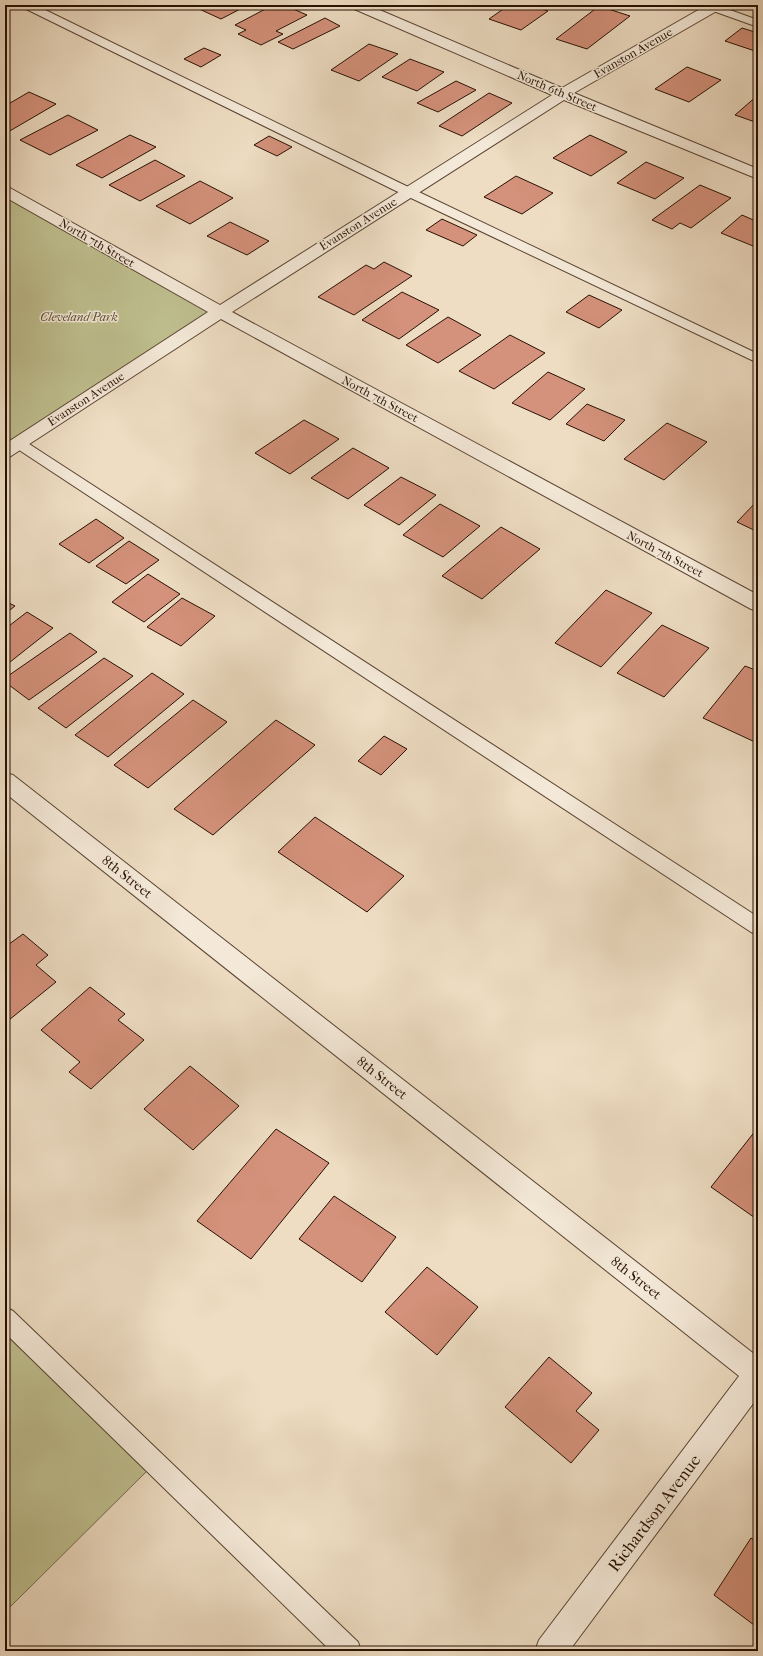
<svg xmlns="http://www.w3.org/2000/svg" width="763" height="1656" font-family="'IM FELL French Canon',serif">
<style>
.green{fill:#bfbf8f;stroke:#736848}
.building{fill:#d4917b;stroke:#271002}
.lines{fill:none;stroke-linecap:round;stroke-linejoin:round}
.lane-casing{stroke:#594332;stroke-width:2}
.street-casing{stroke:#594332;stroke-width:2}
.lane{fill:#f4e9d8;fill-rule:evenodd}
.street{fill:#f4e9d8;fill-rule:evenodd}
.labels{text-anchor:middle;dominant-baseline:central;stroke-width:3;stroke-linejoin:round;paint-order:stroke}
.far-street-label{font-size:12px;fill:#271002;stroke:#f4e9d8}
.far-park-label{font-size:12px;font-style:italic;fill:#5c4d33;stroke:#f4e9d8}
.street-label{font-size:14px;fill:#271002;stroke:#f4e9d8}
.near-street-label{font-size:17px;fill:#271002;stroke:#f4e9d8}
</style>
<rect width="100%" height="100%" fill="#eeddc3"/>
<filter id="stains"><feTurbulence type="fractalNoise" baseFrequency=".005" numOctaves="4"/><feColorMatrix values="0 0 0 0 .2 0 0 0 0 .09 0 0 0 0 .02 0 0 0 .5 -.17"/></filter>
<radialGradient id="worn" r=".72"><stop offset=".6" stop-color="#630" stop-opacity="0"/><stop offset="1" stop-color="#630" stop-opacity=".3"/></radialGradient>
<!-- green -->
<path class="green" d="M5,191l215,121 -215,144z
M5,1316l150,147 -150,149z"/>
<!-- building -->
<path class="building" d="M204,5h44l-27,14 -24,-11z
M273,5h11l23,10 -31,16 7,3 -22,11 -23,-11 8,-4 -11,-5z
M463,5h19l-8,4z
M509,5h20l19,6 -27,19 -32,-11z
M599,6l31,10 -43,33 -31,-10z
M325,18l15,8 -47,23 -15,-7z
M742,28l16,5v19l-33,-11z
M369,44l29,10 -39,27 -28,-11z
M204,48l17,7 -20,12 -17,-8z
M410,59l34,13 -27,19 -35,-14z
M687,67l34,13 -32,22 -34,-13z
M456,81l20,9 -38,22 -21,-9z
M29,92l27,12 -48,28 -3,-2v-24z
M489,93l23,10 -50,33 -23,-10z
M758,95v28l-23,-8z
M68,115l30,15 -48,25 -30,-15z
M130,135l26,12 -54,31 -26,-13z
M590,135l37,17 -36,24 -38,-18z
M269,136l23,11 -15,9 -23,-11z
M155,160l30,16 -45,25 -31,-16z
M646,162l38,16 -29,21 -38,-16z
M516,176l37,17 -31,21 -38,-17z
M200,181l33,17 -43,26 -34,-18z
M700,185l31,13 -40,30 -11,-5 -8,6 -20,-9z
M742,215l16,7v26l-37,-15z
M442,219l35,16 -14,11 -37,-16z
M230,222l39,19 -22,14 -40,-19z
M384,262l28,14 -58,39 -36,-18 48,-32 8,4z
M402,292l37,18 -40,29 -37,-19z
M589,295l33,15 -23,18 -33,-16z
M448,317l33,18 -43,28 -32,-18z
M510,335l35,18 -51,36 -35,-18z
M548,372l37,17 -35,31 -38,-17z
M587,404l38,16 -21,21 -38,-17z
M304,420l35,19 -49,35 -35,-21z
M667,423l40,19 -43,38 -40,-21z
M353,448l36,20 -41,31 -37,-21z
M401,477l35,18 -37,30 -35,-20z
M758,500v32l-21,-10z
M440,504l40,22 -37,31 -40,-22z
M96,519l28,19 -35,25 -30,-19z
M501,527l39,22 -58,50 -40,-23z
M129,541l30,19 -33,24 -30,-18z
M148,574l32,20 -36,28 -32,-20z
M606,590l46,23 -51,54 -46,-24z
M182,598l33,18 -34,30 -34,-19z
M5,601l10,5 -10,8z
M27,612l26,16 -48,38v-37z
M662,625l47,23 -45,49 -47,-24z
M70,633l27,19 -68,48 -24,-18v-4z
M104,658l29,18 -67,52 -28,-20z
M745,666l13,5v67l-3,4 -52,-24z
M152,673l32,21 -76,63 -33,-22z
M193,700l34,22 -79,66 -34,-23z
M276,720l39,25 -102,90 -39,-26z
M384,736l23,13 -26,26 -23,-14z
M315,817l89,59 -37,36 -89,-60z
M23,934l25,21 -12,10 20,17 -47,38 -4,-3v-70z
M90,987l35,27 -7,6 26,20 -53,49 -22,-17 11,-10 -39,-32z
M190,1066l49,40 -46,44 -49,-41z
M276,1129l53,34 -78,96 -54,-38z
M756,1130l2,1v89l-47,-33z
M334,1196l62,41 -34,45 -63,-43z
M427,1267l51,40 -41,48 -52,-43z
M549,1357l43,36 -16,18 23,19 -28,33 -66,-56z
M751,1538l7,5v85l-44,-33z"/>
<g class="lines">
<!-- lane casing -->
<g class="lane-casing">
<path id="lane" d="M20,5h15l365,178 358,171v9l-366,-174 -370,-182z
M700,5h16l42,15v7l-56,-20z
M18,438l5,2 735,477v18l-7,-3 -738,-486 -2,-3 2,-3z
M5,1307l8,4 345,331 3,9h-30l-326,-318z"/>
</g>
<!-- street casing -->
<g class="street-casing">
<path id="street" d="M350,5h18l194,83 145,-83h17l-2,3 -148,85 184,76v10l-194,-79 -332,212 526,283v16l-7,-2 -530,-290 -210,137 -6,2v-14l203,-132 -203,-115v-11l5,2 210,117 332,-210 -200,-87z
M5,773l8,2 745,582v40l-189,254h-34l4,-11 200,-264 -734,-583z"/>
</g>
<!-- lane -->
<use href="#lane" class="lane"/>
<!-- street -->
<use href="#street" class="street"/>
</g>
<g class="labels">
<!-- far-street labels -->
<g class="far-street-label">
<text transform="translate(633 53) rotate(-30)">Evanston Avenue</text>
<text transform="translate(557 91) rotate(23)">North 6th Street</text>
<text transform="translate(358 224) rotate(-32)">Evanston Avenue</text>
<text transform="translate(97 243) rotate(30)">North 7th Street</text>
<text transform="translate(86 399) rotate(-33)">Evanston Avenue</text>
<text transform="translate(380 399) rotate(28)">North 7th Street</text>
<text transform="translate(665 554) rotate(28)">North 7th Street</text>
</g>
<!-- far-park labels -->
<g class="far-park-label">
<text x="79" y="317">Cleveland Park</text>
</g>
<!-- street labels -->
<g class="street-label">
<text transform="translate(127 877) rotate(38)">8th Street</text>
<text transform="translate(382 1078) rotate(38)">8th Street</text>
<text transform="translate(636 1278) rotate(38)">8th Street</text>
</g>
<!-- near-street labels -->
<g class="near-street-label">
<text transform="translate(654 1513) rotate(-53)">Richardson Avenue</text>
</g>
</g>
<!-- margin -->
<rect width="763" height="1656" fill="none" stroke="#eeddc3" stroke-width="20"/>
<rect x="6" y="6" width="751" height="1644" fill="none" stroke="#271002" stroke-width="2"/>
<rect x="10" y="10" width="743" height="1636" fill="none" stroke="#271002"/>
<rect width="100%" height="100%" filter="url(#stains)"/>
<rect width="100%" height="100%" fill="url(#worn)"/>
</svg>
